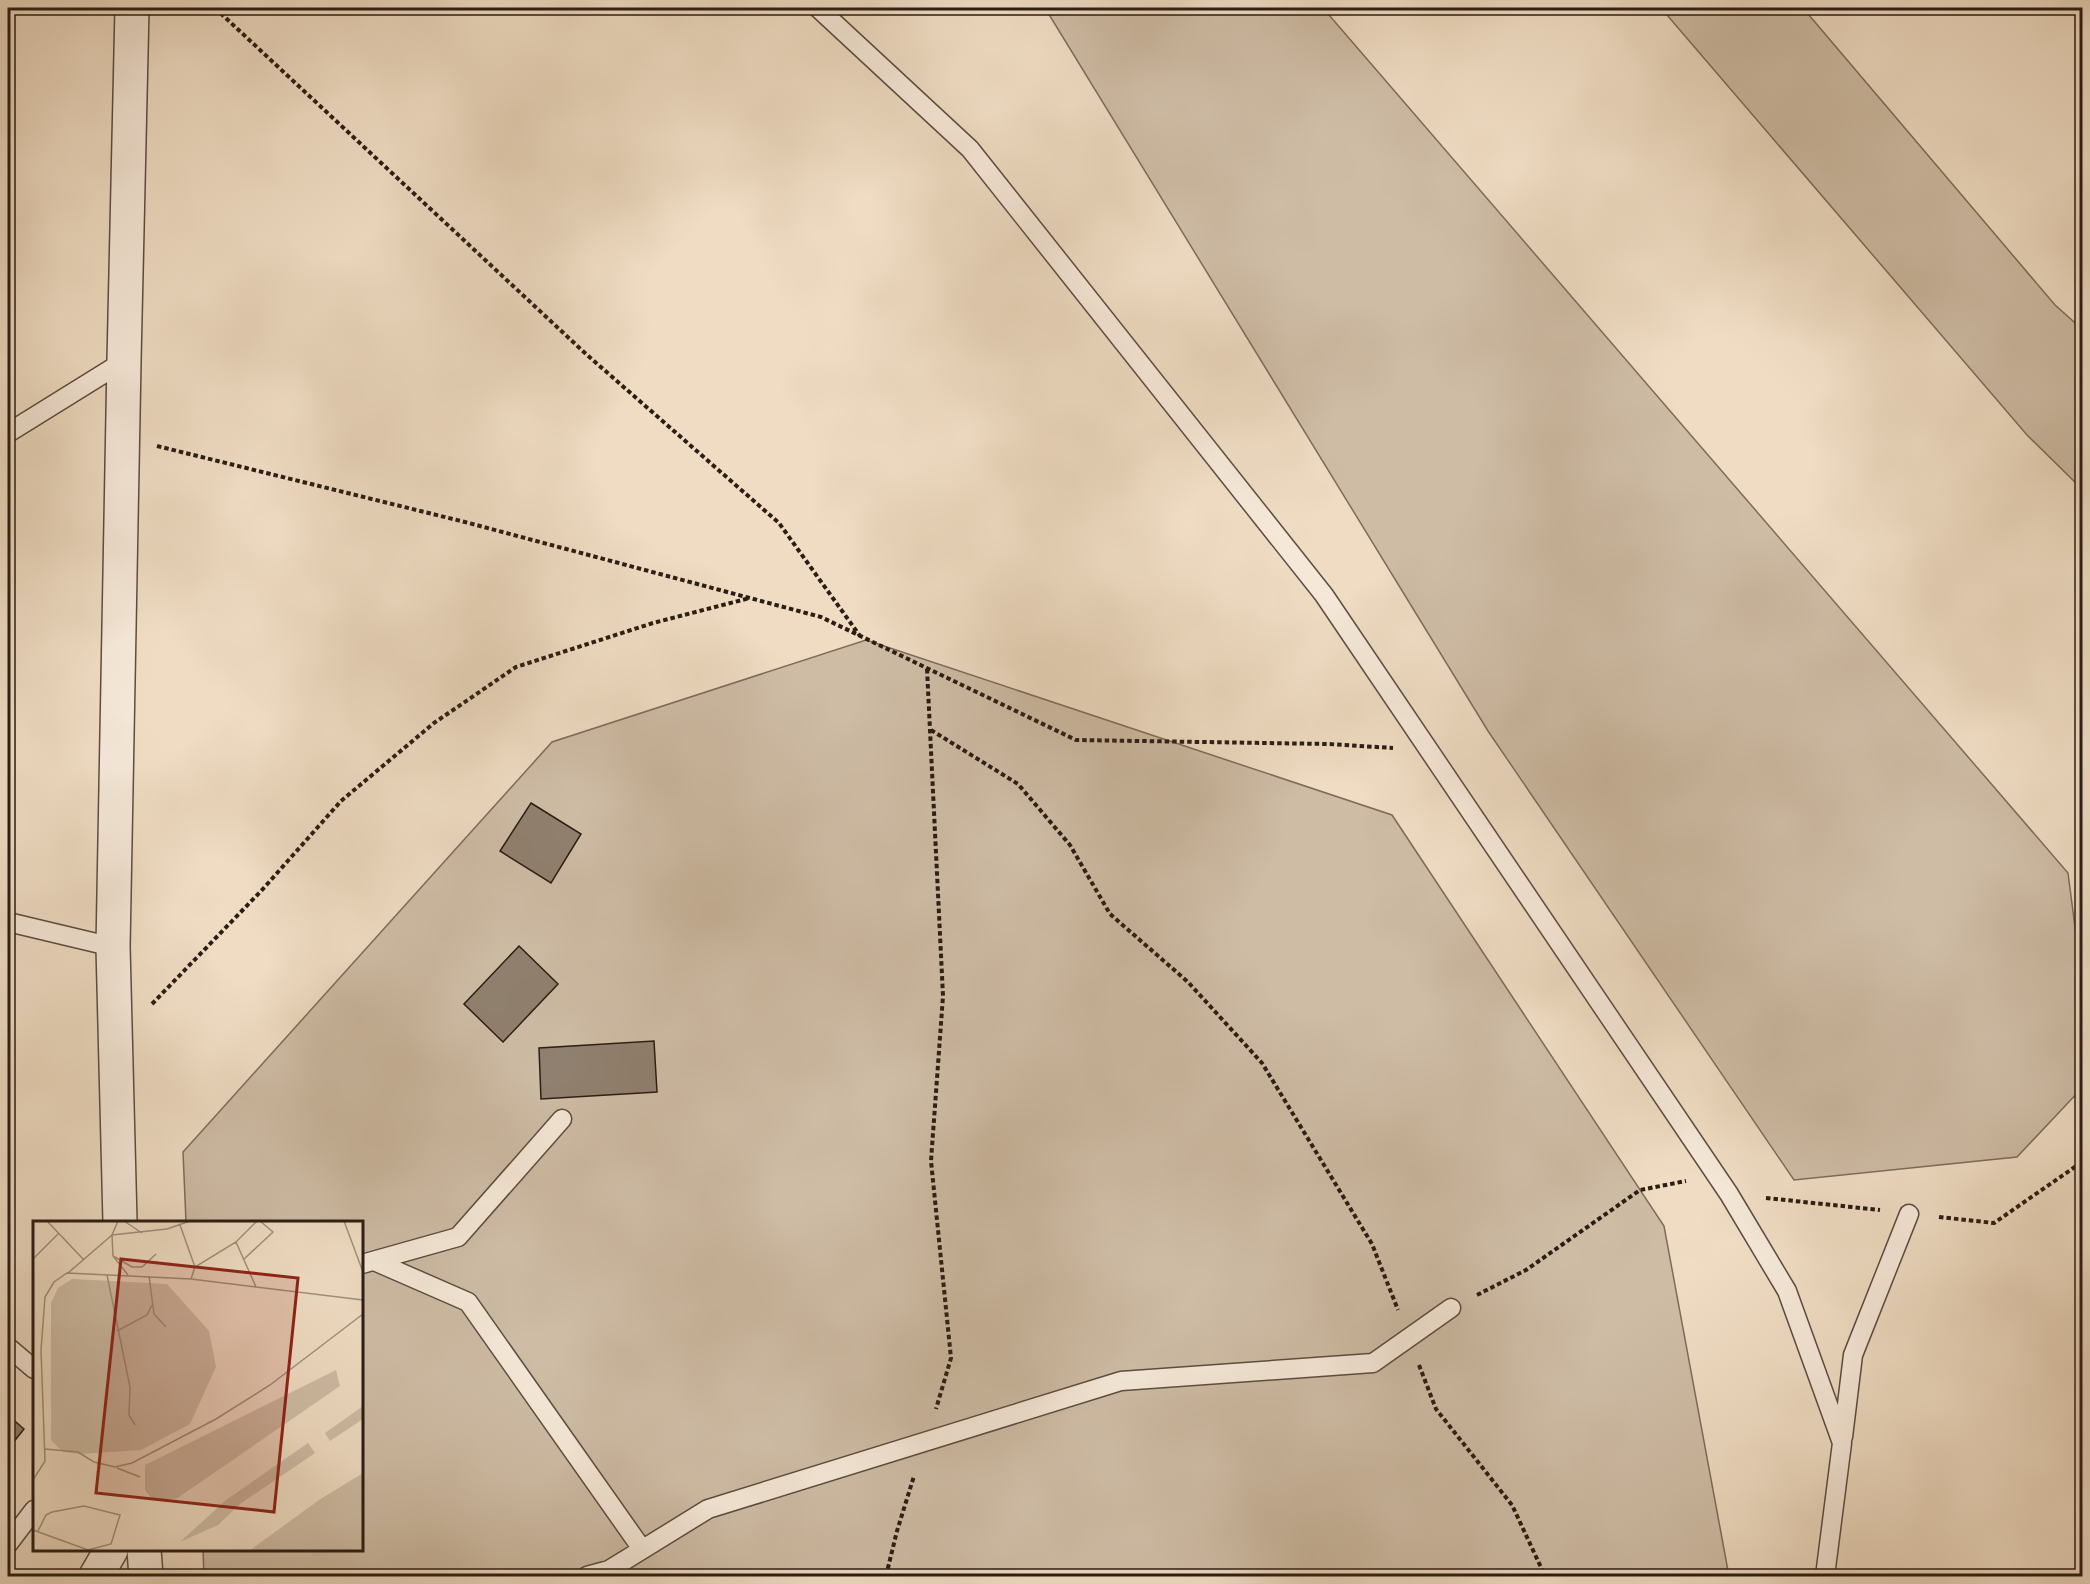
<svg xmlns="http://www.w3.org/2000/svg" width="2090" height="1584" font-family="'Old Standard TT',serif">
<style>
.green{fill:#cebca5;stroke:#7c6c5c;stroke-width:1.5}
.building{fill:#90806f;stroke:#2a1d14;stroke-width:1.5}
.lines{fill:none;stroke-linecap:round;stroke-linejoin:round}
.service-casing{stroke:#5b4d40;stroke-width:21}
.minor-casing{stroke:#5b4d40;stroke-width:36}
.tertiary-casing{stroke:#5b4d40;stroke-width:36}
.path{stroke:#2a1d14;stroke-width:4;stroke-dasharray:4.5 3;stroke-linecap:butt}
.service{stroke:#f5e8d8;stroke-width:18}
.minor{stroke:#f5e8d8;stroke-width:33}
.tertiary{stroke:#f5e8d8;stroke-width:33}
.inset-road{fill:none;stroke:#a0907d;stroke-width:1.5}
.view{fill:#8f2418;fill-opacity:0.15;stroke:#8f2418;stroke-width:3}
.inset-edge{fill:none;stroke:#2a1d14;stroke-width:3}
</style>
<rect width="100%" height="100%" fill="#efdcc3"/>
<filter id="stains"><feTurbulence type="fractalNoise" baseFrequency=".00333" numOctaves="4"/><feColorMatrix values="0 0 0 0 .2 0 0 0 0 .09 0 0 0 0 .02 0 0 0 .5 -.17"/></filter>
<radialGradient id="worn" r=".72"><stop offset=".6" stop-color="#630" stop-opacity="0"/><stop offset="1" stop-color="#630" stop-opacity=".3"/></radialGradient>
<!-- green -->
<path class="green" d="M1045,8h278l745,865 14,108v107l-65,69 -223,23 -306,-449z
M1661,8h142l252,297 27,24v160l-55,-54z
M866,640l526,175 272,411 65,350h-1525l-1,-26h159v-328h-176l-3,-70 369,-410z"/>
<!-- building -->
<path class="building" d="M531,803l50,31 -30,49 -51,-32z
M519,946l39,38 -55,58 -39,-38z
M654,1041l3,51 -116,7 -2,-51z
M8,1415l16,14 -16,20z"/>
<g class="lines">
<!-- service casing -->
<g class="service-casing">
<path id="service" d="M818,8l152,141 354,446 405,599 58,97 55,152 -17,133
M8,433l116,-72
M8,922l105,25
M374,1261l94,41 174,247
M362,1264l96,-27 104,-118
M8,1347l26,22
M1843,1437l10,-82 56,-141
M8,1544l26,-34
M587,1576l22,-6 99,-61 413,-128 252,-18 78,-55"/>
</g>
<!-- minor casing -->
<g class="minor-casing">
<path id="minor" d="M96,1576l15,-26"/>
</g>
<!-- tertiary casing -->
<g class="tertiary-casing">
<path id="tertiary" d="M120,1222l-7,-275 11,-586 8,-353
M144,1550l2,26"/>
</g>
<!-- path -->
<path class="path" d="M215,8l371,346 193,169 81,113
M157,446l308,76 356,95 255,123 252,4 65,4
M927,669l16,327 -12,165 20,197 -15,51
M931,730l87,54 52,61 40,69 78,68 74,81 110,181 26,66
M152,1004l110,-114 79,-89 93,-78 82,-56 137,-44 97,-25
M1766,1198l114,12
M1939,1217l55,6 88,-61
M1477,1295l49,-25 114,-80 46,-9
M1419,1365l17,44 76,96 33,71
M886,1576l11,-45 17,-55"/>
<!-- service -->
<use href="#service" class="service"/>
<!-- minor -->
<use href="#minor" class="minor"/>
<!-- tertiary -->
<use href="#tertiary" class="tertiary"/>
</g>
<!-- overview -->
<g transform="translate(33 1221)">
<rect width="330" height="330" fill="#efdcc3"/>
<path d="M39,58l95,5 42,47 7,36 -26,57 -49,26 -61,4 -17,-2 -12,-12v-137l7,-15zM303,149l4,16 -164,113 -23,1 -8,-10v-25zM330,185v13l-33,22 -5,-8zM275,222l7,10 -75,51 -22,21 -38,17 46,-42zM330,252v78h-114l70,-51z" fill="#cebca5"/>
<path class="inset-road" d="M14,0l37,39M85,0l-6,14 1,21 15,19M91,0l18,12M311,0l19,51M147,4l15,42M79,14l55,-6 23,-8M203,21l20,45M80,35l19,11h10l14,-13M0,38l26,-26M210,39l30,-28 -13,-11M35,52l44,-38M74,54l23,112 -1,28 6,10M116,55l5,38 12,13M158,58l4,-12 41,-25 21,-21M84,110l30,-16 5,-10M12,228l33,3 16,10 21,5 17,-4 84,-44 54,-34 93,-71M84,247l23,9M0,259l12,-19 -4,-111 4,-53 9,-15 13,-9 124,6 172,21M0,309l55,20 23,-6 9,-29 -36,-9 -32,6 -6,3 -8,16"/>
<path class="view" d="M88,38l177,19 -24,234 -178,-19z"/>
<rect width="330" height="330" class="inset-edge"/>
</g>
<!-- margin -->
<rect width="2090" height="1584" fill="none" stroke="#efdcc3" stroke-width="30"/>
<rect x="9" y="9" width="2072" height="1566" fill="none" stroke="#2a1d14" stroke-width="3"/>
<rect x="15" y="15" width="2060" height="1554" fill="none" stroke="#2a1d14" stroke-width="1.5"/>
<rect width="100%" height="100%" filter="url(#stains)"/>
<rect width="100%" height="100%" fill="url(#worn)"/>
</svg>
